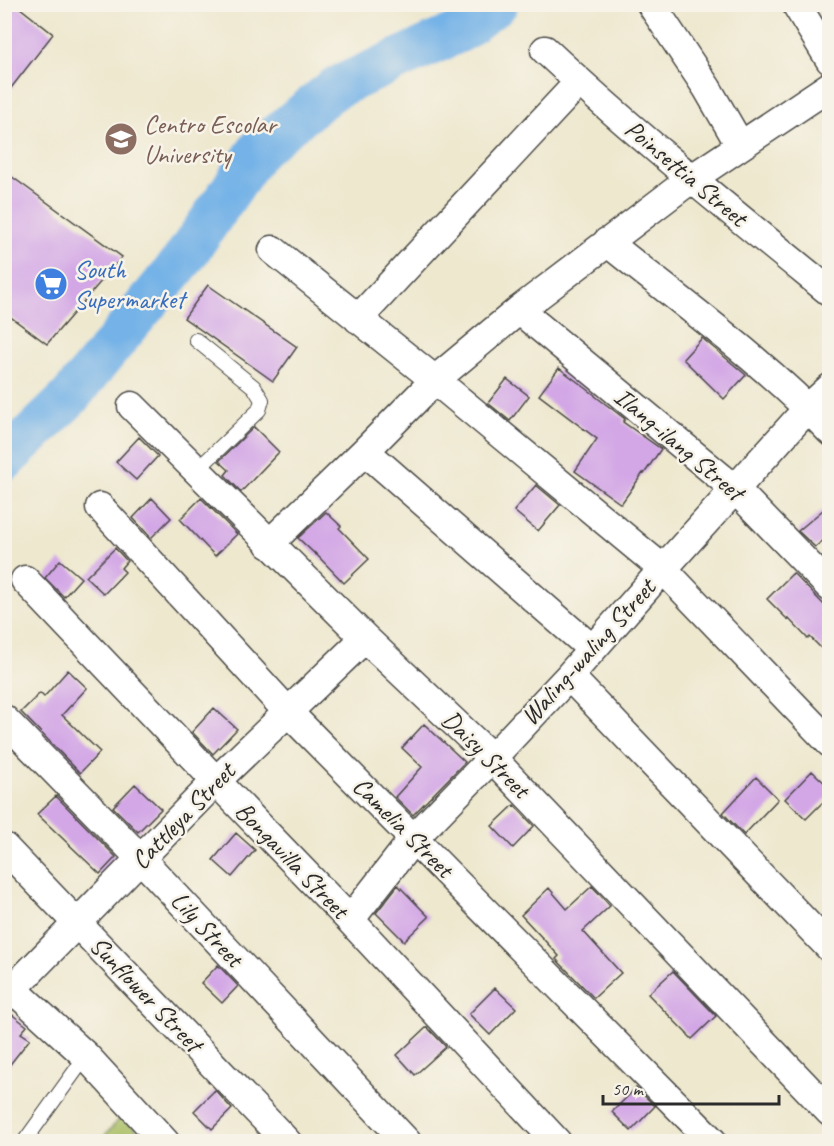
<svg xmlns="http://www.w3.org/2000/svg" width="834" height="1146" font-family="Caveat,sans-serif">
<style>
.green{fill:#a7bd62;stroke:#697446;stroke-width:1.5}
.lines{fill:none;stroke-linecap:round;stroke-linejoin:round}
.river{stroke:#75b2e7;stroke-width:42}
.building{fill:#d3a7e6}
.service-casing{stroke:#484744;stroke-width:16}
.minor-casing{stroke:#484744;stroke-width:31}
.service{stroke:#fff;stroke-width:14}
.minor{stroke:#fff;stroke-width:28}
.labels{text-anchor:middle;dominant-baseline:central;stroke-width:5;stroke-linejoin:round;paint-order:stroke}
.education-label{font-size:26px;fill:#785e54;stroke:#f7f3e8;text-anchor:start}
.street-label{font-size:26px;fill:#2b2b2b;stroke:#f7f3e8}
.shop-label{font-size:26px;fill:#366cbe;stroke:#f7f3e8;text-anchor:start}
</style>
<rect width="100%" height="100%" fill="#f7f3e8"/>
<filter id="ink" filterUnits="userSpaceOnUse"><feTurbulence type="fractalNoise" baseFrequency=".0167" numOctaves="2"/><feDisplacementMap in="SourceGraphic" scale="12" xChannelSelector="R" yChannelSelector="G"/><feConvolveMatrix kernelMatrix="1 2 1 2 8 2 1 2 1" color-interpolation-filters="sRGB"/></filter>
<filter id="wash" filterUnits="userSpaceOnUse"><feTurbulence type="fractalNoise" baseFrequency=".008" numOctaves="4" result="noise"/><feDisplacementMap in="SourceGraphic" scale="24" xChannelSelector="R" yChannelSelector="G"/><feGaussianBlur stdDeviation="1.35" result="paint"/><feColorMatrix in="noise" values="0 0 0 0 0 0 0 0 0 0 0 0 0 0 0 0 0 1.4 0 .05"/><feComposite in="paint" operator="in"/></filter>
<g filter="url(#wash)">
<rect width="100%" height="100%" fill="#eee8cf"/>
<!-- green -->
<path class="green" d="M123,1115l24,27h-48z"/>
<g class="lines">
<!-- river -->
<path class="river" d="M4,461l65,-63 113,-137 77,-112 76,-61 126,-57 36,-27"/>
</g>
<g id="blocks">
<!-- building -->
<path class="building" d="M4,4h11l38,30 -49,63z
M4,171l118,86 -75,87 -43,-32z
M208,285l89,62 -24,34 -89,-63z
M702,338l44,37 -22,24 -41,-40z
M559,368l36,27v1l30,23 -2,3 38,27 -17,25 -1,-1 -22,31 -46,-33 22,-32 -58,-44z
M507,379l22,17 -19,25 -22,-18z
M254,427l25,25 -38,40 -16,-17 4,-5 -10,-9z
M139,437l19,19 -22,24 -20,-18z
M536,485l24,20 -22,26 -24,-20z
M152,498l19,20 -20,20 -18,-20z
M201,498l36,36 -22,22 -35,-37z
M830,504v31l-15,12 -17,-16z
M326,512l15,14 -2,2 30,31 -25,24 -29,-30v1l-17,-16z
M115,548l12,13 -6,7 4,4 -21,22 -18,-17z
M60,560l21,18 -17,19 -19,-19z
M793,573l37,38v46l-20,-20 -2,2 -20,-21 -1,1 -20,-20z
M68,670l19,18 -25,27 38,37 -20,21 -59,-61 19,-19 4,4z
M214,708l23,21 -24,25 -21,-22z
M424,724l41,38 -52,53 -18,-18 27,-30 -20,-19z
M812,771l18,17v7l-24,24 -21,-20z
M756,777l22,22 -34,36 -21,-22z
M135,784l26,25 -23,23 -25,-25z
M56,796l60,61 -16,17 -63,-60z
M514,805l20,21 -21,22 -21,-22z
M236,833l19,17 -23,27 -19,-17z
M398,885l31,32 -25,24 -28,-28z
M592,886l18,20 -27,25 38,42 -27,25 -38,-39 3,-3 -38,-41 28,-27 18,21z
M218,965l20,21 -16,17 -21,-20z
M673,971l43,45 -24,23 -44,-45z
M495,988l21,20 -26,27 -21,-21z
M10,1013l17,13 -6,7 9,6 -26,33v-58z
M427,1027l19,20 -31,28 -18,-20z
M636,1088l19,18 -24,25 -19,-19z
M215,1090l17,19 -20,20 -18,-18z"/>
</g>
</g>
<g filter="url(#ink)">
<use href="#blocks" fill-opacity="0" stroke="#484744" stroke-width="1.5"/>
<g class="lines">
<!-- service casing -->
<g class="service-casing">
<path id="service" d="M196,340l58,47 8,13 -3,10 -62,60
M24,1142l62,-86"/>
</g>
<!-- minor casing -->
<g class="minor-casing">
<path id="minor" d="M651,4l56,84 33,57
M796,4l34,56
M545,50c91,85 188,163 285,242
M607,242c75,61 156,118 223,189
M273,250l162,130 228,189 167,174
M519,310l216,179 95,98
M358,319l221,-237
M132,406l233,232 127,120 338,354
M365,451l227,198
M100,507l188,205 425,430
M269,544l96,-93 70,-71 84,-70 172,-131 139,-93
M25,580l191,201 134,139 207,222
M569,676l261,272
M4,719l137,140 266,283
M4,847l283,295
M350,920l64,-82 78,-80 77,-82 94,-107 145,-161 22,-20
M4,981l82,75 79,86
M4,998l212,-217 149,-143"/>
</g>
<!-- service -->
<use href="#service" class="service"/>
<!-- minor -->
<use href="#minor" class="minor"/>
</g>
</g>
<!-- icons -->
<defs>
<g id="university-disc" transform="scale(1.725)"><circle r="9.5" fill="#8d6e63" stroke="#f7f3e8"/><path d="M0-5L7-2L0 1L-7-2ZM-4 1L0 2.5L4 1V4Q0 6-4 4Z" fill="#fff"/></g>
<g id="supermarket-disc" transform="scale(1.725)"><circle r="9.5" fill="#3f7fe0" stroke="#f7f3e8"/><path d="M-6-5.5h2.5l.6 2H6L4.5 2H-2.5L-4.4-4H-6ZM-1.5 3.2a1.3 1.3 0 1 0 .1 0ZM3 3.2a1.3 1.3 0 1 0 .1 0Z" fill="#fff"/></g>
</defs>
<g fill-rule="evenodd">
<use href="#university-disc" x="121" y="139"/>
<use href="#supermarket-disc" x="51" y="284"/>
</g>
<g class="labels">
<!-- education labels -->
<g class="education-label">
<text x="144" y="124">Centro Escolar<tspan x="144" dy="30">University</tspan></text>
</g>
<!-- street labels -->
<g class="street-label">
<text transform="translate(686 173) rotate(40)">Poinsettia Street</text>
<text transform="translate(679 444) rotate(40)">Ilang-ilang Street</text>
<text transform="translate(588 652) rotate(-48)">Waling-waling Street</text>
<text transform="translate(486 754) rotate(45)">Daisy Street</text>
<text transform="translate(183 816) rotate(-46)">Cattleya Street</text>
<text transform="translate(403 827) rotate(45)">Camelia Street</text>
<text transform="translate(292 860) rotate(46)">Bongavilla Street</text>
<text transform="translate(207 929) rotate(47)">Lily Street</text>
<text transform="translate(146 994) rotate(46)">Sunflower Street</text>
</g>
<!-- shop labels -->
<g class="shop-label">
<text x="74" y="269">South<tspan x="74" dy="30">Supermarket</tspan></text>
</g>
</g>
<!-- margin -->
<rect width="834" height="1146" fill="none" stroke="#f7f3e8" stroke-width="24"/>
<!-- scale -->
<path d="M603 1095v9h176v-9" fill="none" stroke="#2b2b2b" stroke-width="3"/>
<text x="612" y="1095" font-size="18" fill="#2b2b2b" stroke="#f7f3e8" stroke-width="4.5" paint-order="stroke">50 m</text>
</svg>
